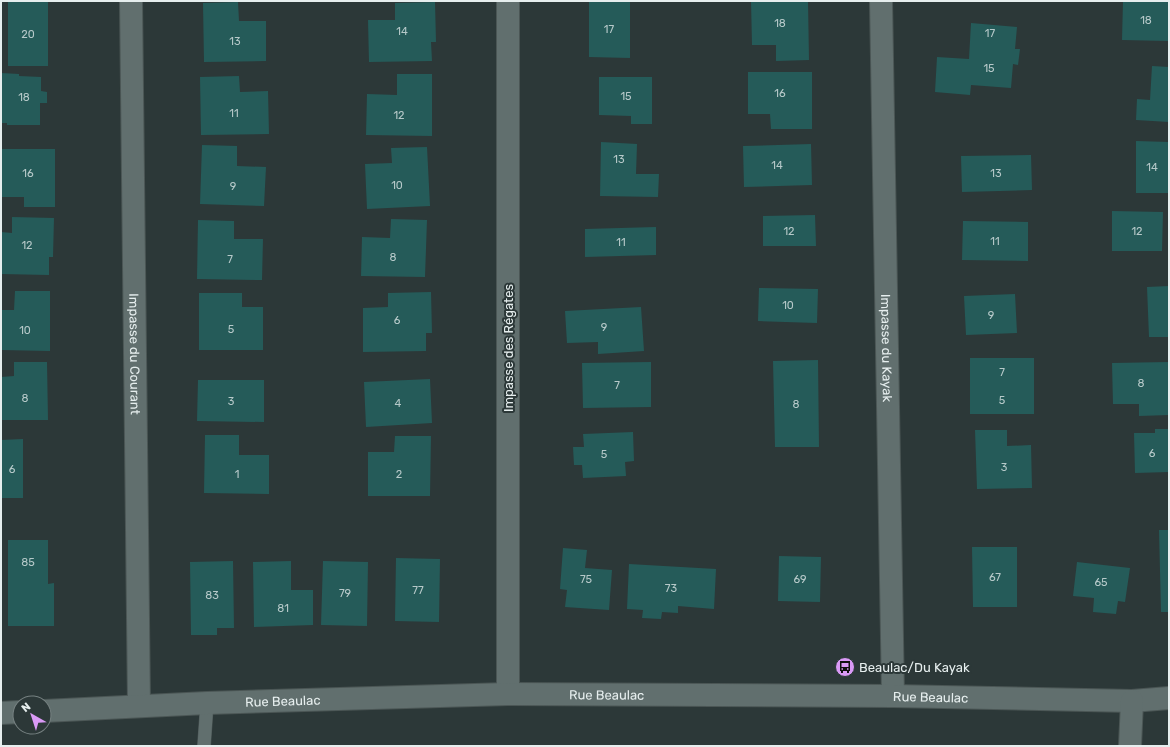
<svg xmlns="http://www.w3.org/2000/svg" width="1170" height="747" font-family="Rubik,sans-serif">
<style>
.building{fill:#255b59}
.lines{fill:none;stroke-linecap:round;stroke-linejoin:round}
.lane-casing{stroke:#4b5655;stroke-width:14}
.street-casing{stroke:#4b5655;stroke-width:24}
.lane{stroke:#616f6e;stroke-width:13}
.street{stroke:#616f6e;stroke-width:22}
.labels{text-anchor:middle;dominant-baseline:central;stroke-width:4;stroke-linejoin:round;paint-order:stroke}
.number-label{font-size:11px;fill:#b6c9c9}
.street-label{font-size:13px;fill:#e6eeee;stroke:#2c3838}
.poi-label{font-size:13px;fill:#e6eeee;stroke:#2c3838;text-anchor:start}
</style>
<rect width="100%" height="100%" fill="#2c3838"/>
<!-- building -->
<path class="building" d="M8,1h40v65h-40z
M589,1h41v57l-41,-1z
M751,1h57l1,59 -33,1v-16h-24z
M1123,1h46v40l-47,-1z
M238,2l1,19h27v40l-62,1 -1,-59z
M435,2l1,40h-5l1,19 -63,1 -1,-42h27v-17z
M971,23l46,4 -2,22h5l-2,16 -5,-1 -2,24 -40,-3 -1,10 -35,-3 2,-35 32,2z
M1152,66l17,1v55l-33,-2 1,-21 13,1z
M748,72h64v57h-41l-1,-15h-22z
M1,73l18,1v2l22,1v14l6,1v11h-7v22h-33v-2h-6z
M397,74h35v62l-66,-1 1,-41 30,1z
M239,76l1,16 28,-1 1,43 -68,1 -1,-58z
M599,77h53v47h-21v-8l-32,-1z
M1136,141l33,1v51h-33z
M601,142l36,2 -1,30h23l-1,23 -58,-1z
M811,144l1,41 -68,2 -1,-41z
M202,145l35,1v20l29,1 -2,39 -64,-2z
M427,147l3,59 -63,3 -2,-45 27,-1 -1,-15z
M1,149h54v58h-31v-10h-23z
M1031,155l1,35 -70,2 -1,-36z
M1112,211l51,1 -1,39h-50z
M815,215l1,31h-53v-30z
M12,217l42,1 -1,39h-4v18l-48,-1v-42l11,1z
M391,219l36,1 -2,57 -64,-1 1,-39 28,1z
M198,220l36,1v18h29l-1,41 -65,-1z
M963,221l65,1v39l-66,-1z
M656,227v28l-71,2v-28z
M1169,286v51h-20l-2,-50z
M759,288l59,1 -1,34 -59,-2z
M15,291h35v60l-49,-1v-40h13z
M431,292l1,41h-6v18l-63,1v-44l25,-1v-14z
M199,293h43v14h21v43h-64z
M1015,294l2,39 -51,2 -2,-39z
M641,307l3,44 -46,3v-12l-31,1 -2,-32z
M970,358h64v56h-64z
M818,360l1,87h-44l-2,-86z
M14,362h33l1,58h-47v-43l13,-1z
M651,362v45l-68,1 -1,-45z
M1169,362v53l-30,1v-12h-26l-1,-41z
M430,379l2,44 -66,4 -2,-45z
M198,380h66v42l-67,-1z
M1155,429h14v43l-34,1 -1,-40h21z
M975,430h32v16l24,-1 1,43 -55,1z
M633,432l1,29 -9,1 1,14 -43,2 -1,-13h-8l-1,-18h11l-1,-13z
M205,435h34v20h30v39l-65,-1z
M395,436h36l-1,60h-62v-44h26z
M23,439v59h-22v-58z
M1159,530h10v82h-8z
M8,540h40v44l6,-1v43h-46z
M972,547h45v60h-44z
M563,548l24,2 -2,18 27,2 -3,40 -44,-3 2,-17 -7,-1z
M779,556l42,1 -1,45 -42,-1z
M396,558l44,1 -1,63 -44,-1z
M233,561l1,67h-17v7h-26l-1,-73z
M291,561v29h22v35l-59,2 -1,-65z
M323,561l45,1 -1,64 -46,-1z
M1077,562l53,6 -5,34 -7,-1 -2,13 -23,-2 1,-14 -21,-2z
M629,564l87,5 -2,40 -36,-3v7l-16,-1 -1,7 -19,-1 1,-8 -16,-1z"/>
<g class="lines">
<!-- lane casing -->
<g class="lane-casing">
<path id="lane" d="M204,746l3,-43"/>
</g>
<!-- street casing -->
<g class="street-casing">
<g id="street">
<path id="s1" d="M131,1l8,705"/>
<path d="M508,1v693"/>
<path id="s2" d="M881,1l12,695"/>
<path id="s3" d="M44,711l163,-8 301,-9 385,2 239,5 37,-3"/>
<path d="M1,713l19,-1"/>
<path d="M1130,746l2,-45"/>
</g>
</g>
<!-- lane -->
<use href="#lane" class="lane"/>
<!-- street -->
<use href="#street" class="street"/>
</g>
<!-- icons -->
<defs>
<g id="bus-disc" transform="scale(1)"><circle r="9.5" fill="#da9af6" stroke="#2c3838"/><path d="M-5-6H5V4H4V6H2V4H-2V6H-4V4H-5ZM-3.5-4V0h7V-4ZM-3.5 1.2v1.5H-2V1.2ZM2 1.2v1.5H3.5V1.2Z" fill="#111"/></g>
</defs>
<g fill-rule="evenodd">
<use href="#bus-disc" x="845" y="667"/>
</g>
<g class="labels">
<!-- number labels -->
<g class="number-label">
<text x="1146" y="20">18</text>
<text x="780" y="23">18</text>
<text x="609" y="29">17</text>
<text x="402" y="31">14</text>
<text x="990" y="33">17</text>
<text x="28" y="34">20</text>
<text x="235" y="41">13</text>
<text x="989" y="68">15</text>
<text x="780" y="93">16</text>
<text x="626" y="96">15</text>
<text x="24" y="97">18</text>
<text x="234" y="113">11</text>
<text x="399" y="115">12</text>
<text x="619" y="159">13</text>
<text x="777" y="165">14</text>
<text x="1152" y="167">14</text>
<text x="28" y="173">16</text>
<text x="996" y="173">13</text>
<text x="397" y="185">10</text>
<text x="233" y="186">9</text>
<text x="789" y="231">12</text>
<text x="1137" y="231">12</text>
<text x="995" y="241">11</text>
<text x="621" y="242">11</text>
<text x="27" y="245">12</text>
<text x="393" y="257">8</text>
<text x="230" y="259">7</text>
<text x="788" y="305">10</text>
<text x="991" y="315">9</text>
<text x="397" y="320">6</text>
<text x="604" y="327">9</text>
<text x="231" y="329">5</text>
<text x="25" y="330">10</text>
<text x="1002" y="372">7</text>
<text x="1141" y="383">8</text>
<text x="617" y="385">7</text>
<text x="25" y="398">8</text>
<text x="1002" y="400">5</text>
<text x="231" y="401">3</text>
<text x="398" y="403">4</text>
<text x="796" y="404">8</text>
<text x="1152" y="453">6</text>
<text x="604" y="454">5</text>
<text x="1004" y="467">3</text>
<text x="12" y="469">6</text>
<text x="237" y="474">1</text>
<text x="399" y="474">2</text>
<text x="28" y="562">85</text>
<text x="995" y="577">67</text>
<text x="586" y="579">75</text>
<text x="800" y="579">69</text>
<text x="1101" y="582">65</text>
<text x="671" y="588">73</text>
<text x="418" y="590">77</text>
<text x="345" y="593">79</text>
<text x="212" y="595">83</text>
<text x="283" y="608">81</text>
</g>
<!-- street labels -->
<g class="street-label">
<text transform="translate(508 348) rotate(-90)">Impasse des Régates</text>
<text stroke="none"><textPath href="#s2" startOffset="347">Impasse du Kayak</textPath></text>
<text stroke="none"><textPath href="#s1" startOffset="353">Impasse du Courant</textPath></text>
<text stroke="none"><textPath href="#s3" startOffset="563">Rue Beaulac</textPath></text>
<text stroke="none"><textPath href="#s3" startOffset="887">Rue Beaulac</textPath></text>
<text stroke="none"><textPath href="#s3" startOffset="239">Rue Beaulac</textPath></text>
</g>
<!-- poi labels -->
<g class="poi-label">
<text x="859" y="667">Beaulac/Du Kayak</text>
</g>
</g>
<!-- border -->
<rect width="1170" height="747" fill="none" stroke="#e6eeee" stroke-width="4"/>
<!-- north arrow -->
<g transform="translate(32 715) rotate(321)"><circle r="19" fill="#2c3838" stroke="#768181"/>
<path d="M0-3L7 15L0 10L-7 15Z" fill="#da9af6"/>
<text y="-6" font-size="11" font-weight="bold" text-anchor="middle" fill="#e6eeee">N</text>
</g>
</svg>
